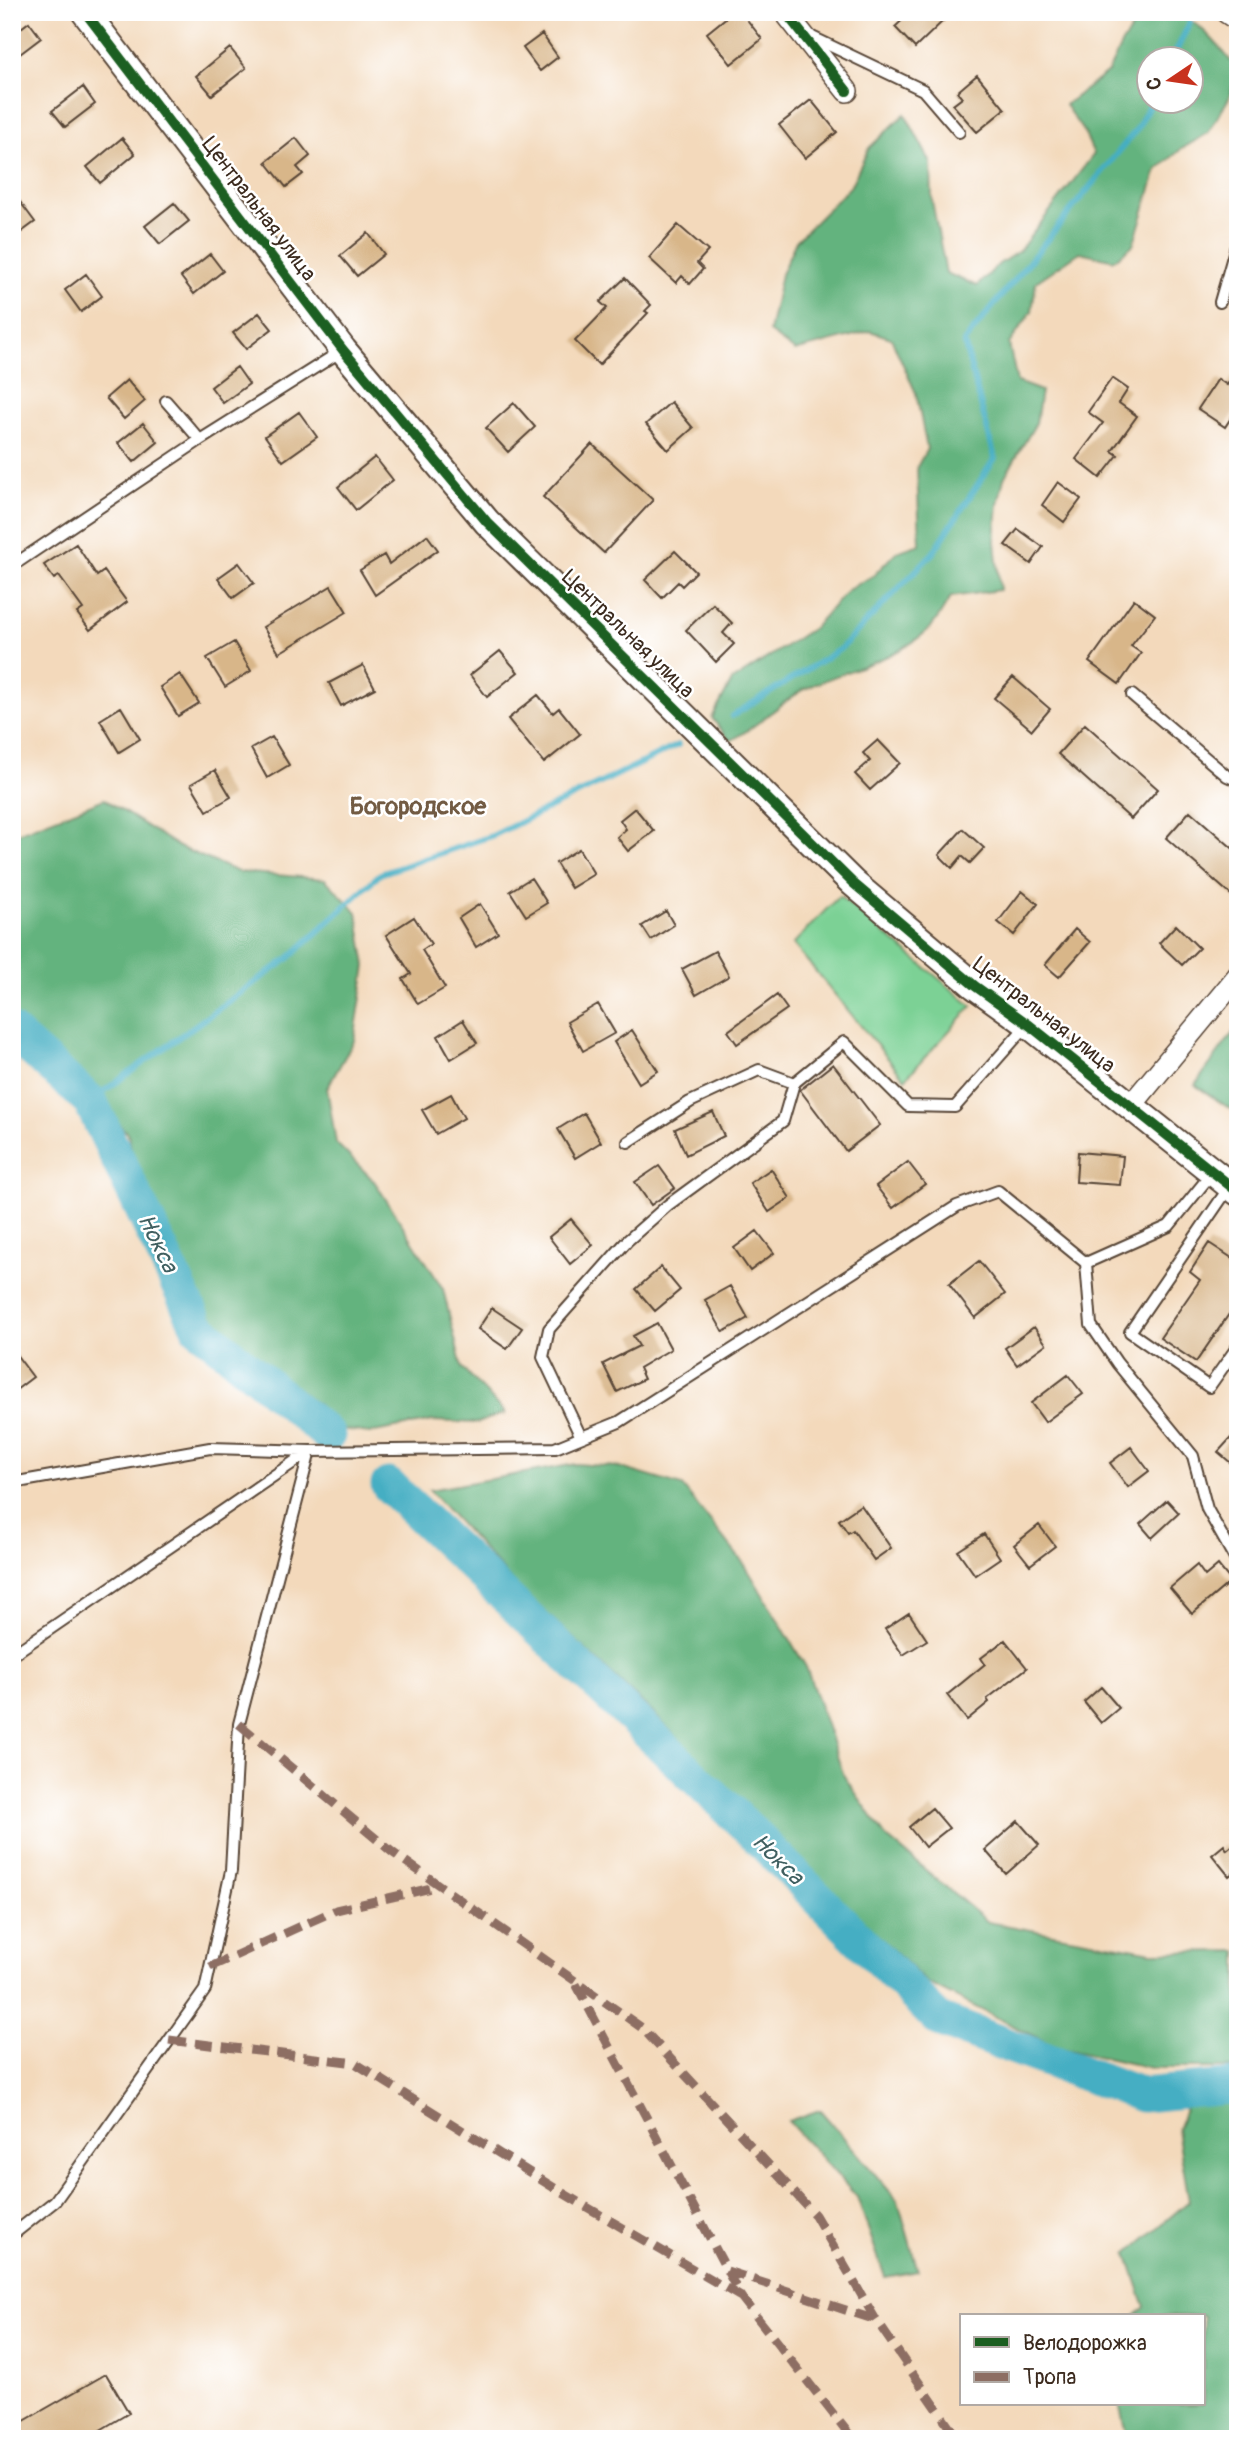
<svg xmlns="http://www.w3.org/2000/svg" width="1250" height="2451" font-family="Pangolin,sans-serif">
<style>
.green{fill:#7bd195;stroke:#5b7e5a;stroke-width:2}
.forest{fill:#64b37e;stroke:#506e4e;stroke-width:2;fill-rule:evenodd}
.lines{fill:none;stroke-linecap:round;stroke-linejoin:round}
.stream{stroke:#44aec3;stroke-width:6}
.river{stroke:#44aec3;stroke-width:35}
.building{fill:#d8b689}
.service-casing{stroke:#574436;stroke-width:14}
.minor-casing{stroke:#574436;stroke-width:24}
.tertiary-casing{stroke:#574436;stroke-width:30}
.service{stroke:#fff;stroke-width:10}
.minor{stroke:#fff;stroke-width:21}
.tertiary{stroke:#fff;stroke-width:26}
.quiet{stroke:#8d6e63;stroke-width:9;stroke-dasharray:18 9;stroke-linecap:butt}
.cycleway-casing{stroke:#fff;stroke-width:15}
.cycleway{stroke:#1b5e20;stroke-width:10}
.labels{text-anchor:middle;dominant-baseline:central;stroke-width:5;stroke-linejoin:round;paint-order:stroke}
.street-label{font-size:21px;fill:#3b2a1e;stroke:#fff}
.water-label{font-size:23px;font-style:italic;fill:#3f5f60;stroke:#fff}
.quarter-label{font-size:24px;font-weight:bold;fill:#725b43;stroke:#fff}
</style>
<rect width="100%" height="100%" fill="#fff"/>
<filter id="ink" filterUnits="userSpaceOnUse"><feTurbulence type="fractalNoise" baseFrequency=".0143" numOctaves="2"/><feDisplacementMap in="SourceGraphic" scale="14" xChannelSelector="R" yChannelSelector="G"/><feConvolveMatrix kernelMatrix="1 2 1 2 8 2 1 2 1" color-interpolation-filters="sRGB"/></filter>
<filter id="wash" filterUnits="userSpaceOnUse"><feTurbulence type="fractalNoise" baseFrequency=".00686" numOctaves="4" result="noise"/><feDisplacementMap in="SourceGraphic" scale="28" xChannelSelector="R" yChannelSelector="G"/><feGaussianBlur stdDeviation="1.57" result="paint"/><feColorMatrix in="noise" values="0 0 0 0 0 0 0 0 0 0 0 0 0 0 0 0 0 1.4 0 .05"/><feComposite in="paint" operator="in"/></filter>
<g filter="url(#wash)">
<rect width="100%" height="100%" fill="#f3d9bb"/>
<!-- green -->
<path class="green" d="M839,896l133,110 -67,73 -112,-135z"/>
<!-- forest -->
<path class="forest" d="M1143,12c8,0 19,-2 28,0 28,6 50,37 67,58l-9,28 -21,35 -28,17 -23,20 -24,75 -19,15 -34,-8 -44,30 -4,29 -23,33 8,38 24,9 -5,32 -32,55 -6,26 -3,38 5,48 -49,7c-7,10 -13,23 -21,31 -35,34 -83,40 -125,61 -25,13 -47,38 -75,52l-18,-23 20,-37 81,-53 35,-38 26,-15 22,-23 24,-8 -3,-77 10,-18 -11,-56 -25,-55 -21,-7 -75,20 -26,-19 12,-58 15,-33 54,-54 19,-39 36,-34 26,49 1,38 14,72 31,13 22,-22 20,-13 75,-97 -9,-20 -20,-29 43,-33 14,-29zM1148,60h42v42h-42z
M104,799l75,48 59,25 87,7 32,33 9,54 -12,75 -27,47 9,55 38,38 47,73 22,35 19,79 43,45 -28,10 -44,-2 -64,12 -27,-4 -25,-25 -102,-81 -35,-59 -45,-95 -7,-35 -46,-50 -70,-66v-183z
M1238,1026v88l-43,-29z
M576,1464l42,3 64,19 63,79 61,102 38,109 42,61 102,85 164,30 86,-1v117h-87l-95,-21 -129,-64 -178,-172 -99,-101 -136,-127 -85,-93z
M1238,2095v344h-103l-9,-6 -7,-29h84v-88h-68l10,-9 -18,-53 62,-53 -12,-72 9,-22z
M820,2110l78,91 20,70 -33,6 -28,-80 -69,-76z"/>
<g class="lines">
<!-- stream -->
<path class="stream" d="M1172,60l18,-38
M732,716l108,-67 93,-96 62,-95 -31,-116 173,-213 14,-27
M90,1101l199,-143 91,-84 114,-39 184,-90"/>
<!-- river -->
<path class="river" d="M12,1032l78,69 108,226 130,108
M388,1485l362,345 189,190 203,75 96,-9"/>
</g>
<g id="blocks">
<!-- building -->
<path class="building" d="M733,12h8l21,27 -31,25 -24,-31z
M911,12h26l7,8 -29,28 -20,-21z
M29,22l12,16 -29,22v-25z
M542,34l16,23 -18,14 -17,-23z
M230,48l16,20 -34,27 -16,-19z
M977,75l28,34 -28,23 -24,-27 9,-7 -5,-6z
M83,87l12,17 -30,23 -13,-16z
M811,100l26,32 -32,26 -26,-33z
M122,138l13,16 -35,29 -13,-16z
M296,138l14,18 -13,11 6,7 -17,13 -20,-25z
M12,191l23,31 -23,17z
M174,203l15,18 -29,23 -15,-18z
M678,225l30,26 -11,12 6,6 -13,15 -8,-8 -6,7 -27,-25z
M368,233l16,21 -27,22 -17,-20z
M210,254l13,17 -29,23 -13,-17z
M86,274l16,22 -21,16 -16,-22z
M625,278l26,27 -6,6 3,2 -49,52 -24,-24 32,-33 -7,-6z
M259,313l13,16 -26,20 -13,-16z
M237,367l12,17 -26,19 -12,-16z
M1238,368v39l-13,20 -27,-18 20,-30 9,6z
M1112,378l16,11 -9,14 18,13 -25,35 6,4 -18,23 -24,-19 27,-36 -15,-11z
M127,380l18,21 -21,18 -18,-21z
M671,402l22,26 -25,22 -22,-26z
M514,403l21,24 -27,25 -22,-24z
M299,412l18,25 -34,24 -18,-25z
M143,423l15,19 -24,20 -16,-19z
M592,444l61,56 -49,53 -61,-56z
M375,457l18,23 -37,30 -18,-23z
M1058,482l23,17 -17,23 -22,-17z
M1018,529l25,18 -12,17 -26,-19z
M427,535l11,15 -63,45 -15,-25 24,-15 5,9z
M76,544l21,32 7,-5 23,31 -37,28 -13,-17 6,-4 -24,-33 -5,3 -10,-14z
M675,551l21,21 -14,14 -4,-4 -16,16 -17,-18z
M239,563l15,20 -21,15 -15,-20z
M331,586l16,26 -68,41 -16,-26z
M1134,599l21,16 -24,31 10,7 -22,31 -30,-22z
M713,604l19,19 -9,10 11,11 -18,18 -30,-32z
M234,642l17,29 -26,16 -18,-29z
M500,651l18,21 -31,25 -17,-22z
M363,665l12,23 -34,18 -12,-23z
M180,674l19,29 -21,13 -18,-29z
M1013,677l37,32 -18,21 -38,-32z
M538,695l15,18 6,-5 21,26 -36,29 -36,-44z
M121,707l19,32 -21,13 -19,-32z
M1085,724l73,65 -27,30 -73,-65z
M272,737l17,28 -22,13 -16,-29z
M878,740l22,23 -30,27 -15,-16 15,-13 -7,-8z
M215,770l16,27 -24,14 -16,-27z
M635,808l19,23 -26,20 -11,-14 9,-8 -6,-9z
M1190,811l48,42v48l-72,-63z
M963,829l21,19 -14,15 -8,-7 -10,12 -13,-13z
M579,849l15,25 -23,14 -15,-25z
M531,878l16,25 -21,13 -16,-25z
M1022,891l16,13 -24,31 -16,-13z
M480,904l18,29 -22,14 -17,-29z
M666,911l8,14 -23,15 -9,-14z
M414,917l17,27 -9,6 23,38 -27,16 -15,-25 8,-5 -25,-39z
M1176,925l23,23 -17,17 -23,-22z
M1075,929l15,13 -31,35 -14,-12z
M715,951l14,25 -33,19 -14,-26z
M777,995l10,14 -50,35 -9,-13z
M598,1004l17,29 -32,18 -16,-29z
M463,1020l14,23 -26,16 -13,-23z
M632,1030l26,41 -19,12 -25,-41z
M833,1064l47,61 -34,26 -46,-61z
M451,1094l13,24 -28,16 -14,-24z
M713,1112l11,24 -38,19 -11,-26z
M584,1113l17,29 -26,16 -17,-29z
M1078,1152l45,4 -3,29 -44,-3z
M908,1162l17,22 -32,24 -17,-22z
M659,1166l16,22 -24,17 -16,-23z
M771,1169l19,29 -21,14 -19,-29z
M571,1219l22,26 -23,19 -21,-27z
M757,1231l17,22 -24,18 -16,-23z
M1209,1243l29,19v39l-42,61 -36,-24 40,-58 -10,-8z
M979,1261l26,33 -30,24 -26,-34z
M661,1267l19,23 -25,21 -19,-22z
M730,1286l18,32 -25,14 -18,-32z
M492,1308l30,20 -15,21 -29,-20z
M657,1323l14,26 -32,19 5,11 -27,13 -14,-28 36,-18 -6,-10z
M1034,1327l12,17 -29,21 -12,-17z
M12,1349l21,28 -21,16z
M1068,1375l15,19 -38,28 -14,-19z
M1238,1430v39l-20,-17z
M1131,1447l18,24 -21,16 -18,-24z
M1167,1500l12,13 -27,25 -12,-14z
M861,1505l30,43 -17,12 -21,-30 -5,3 -9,-13z
M1039,1525l16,21 -25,19 -16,-20z
M984,1534l16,24 -25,17 -17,-24z
M1197,1565l8,11 13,-11 13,16 -39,33 -22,-26z
M909,1613l18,27 -24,15 -18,-26z
M1005,1640l22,28 -40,31 2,3 -22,18 -20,-25 38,-31 -4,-6z
M1101,1687l18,21 -18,15 -17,-21z
M932,1808l17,20 -24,19 -16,-20z
M1018,1821l21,24 -33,29 -21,-24z
M1238,1841v28l-9,7 -17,-21 12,-10 3,5z
M106,2374l23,39 -44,26h-73v-11z"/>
</g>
</g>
<g filter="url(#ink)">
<use href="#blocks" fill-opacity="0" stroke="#574436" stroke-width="2"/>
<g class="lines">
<!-- service casing -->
<g class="service-casing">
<path id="service" d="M810,36l113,54 36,42
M1220,302l18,-63
M166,401l34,39
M12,566l188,-126 143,-90
M1132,695l95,81 11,5
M628,1142l62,-40 69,-32 35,13
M1230,1186l-100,146 79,55 29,-41
M1086,1263l5,62 26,38 76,93 14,53 31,55
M581,1437l-38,-80 6,-28 78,-88 41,-36 115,-84 11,-38 50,-41 64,64 47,1 73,-83
M12,1483l198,-35 100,3 -71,273 -8,147 -26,119 -150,211 -43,34
M12,1655l298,-204 245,-3 64,-26 338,-216 41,-15 88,72 83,-37 43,-53"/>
</g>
<!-- minor casing -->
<g class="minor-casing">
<path id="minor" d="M785,12l62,79
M1226,12l12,8
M1129,1108l109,-132"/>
</g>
<!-- tertiary casing -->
<g class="tertiary-casing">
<path id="tertiary" d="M85,12l258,338 144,172 366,361 122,103 53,38 210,168"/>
</g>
<!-- service -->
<use href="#service" class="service"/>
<!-- minor -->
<use href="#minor" class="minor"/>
<!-- tertiary -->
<use href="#tertiary" class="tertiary"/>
<!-- quiet -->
<path class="quiet" d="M239,1724l153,128 250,176 173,187 61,105 82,119
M210,1967l126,-57 104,-24
M576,1984l165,313 112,142
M169,2040l186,23 201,126 185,108
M727,2271l149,49"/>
<!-- cycleway casing -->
<g class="cycleway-casing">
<path id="cycleway" d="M85,12l258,338 144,172 366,361 122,103 53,38 210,168
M785,12l62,79"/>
</g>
<!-- cycleway -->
<use href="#cycleway" class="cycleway"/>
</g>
</g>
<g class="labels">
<!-- street labels -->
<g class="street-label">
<text transform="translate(259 209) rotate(53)">Центральная улица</text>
<text transform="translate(628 634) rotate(44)">Центральная улица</text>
<text transform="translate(1044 1015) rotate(38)">Центральная улица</text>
</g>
<!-- water labels -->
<g class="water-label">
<text transform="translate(158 1243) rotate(64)">Нокса</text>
<text transform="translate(778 1859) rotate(45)">Нокса</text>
</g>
<!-- quarter labels -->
<g class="quarter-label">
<text x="418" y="806">Богородское</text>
</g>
</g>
<!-- margin -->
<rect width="1250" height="2451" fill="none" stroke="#fff" stroke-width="42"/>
<!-- legend -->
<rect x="960" y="2314" width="245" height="91" fill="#ffffff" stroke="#b1aaa5" stroke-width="2"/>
<rect x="974" y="2337" width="35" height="10" fill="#1b5e20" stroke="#b1aaa5" stroke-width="2"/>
<text x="1023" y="2350" font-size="21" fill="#3b2a1e">Велодорожка</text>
<rect x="974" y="2372" width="35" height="10" fill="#8d6e63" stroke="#b1aaa5" stroke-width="2"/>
<text x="1023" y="2384" font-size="21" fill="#3b2a1e">Тропа</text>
<!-- north arrow -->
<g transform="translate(1170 80) rotate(257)"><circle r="33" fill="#ffffff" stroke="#b1aaa5" stroke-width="2"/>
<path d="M0-5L12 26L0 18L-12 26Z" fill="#c8321e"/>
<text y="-10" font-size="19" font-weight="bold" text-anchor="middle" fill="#3b2a1e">С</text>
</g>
</svg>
